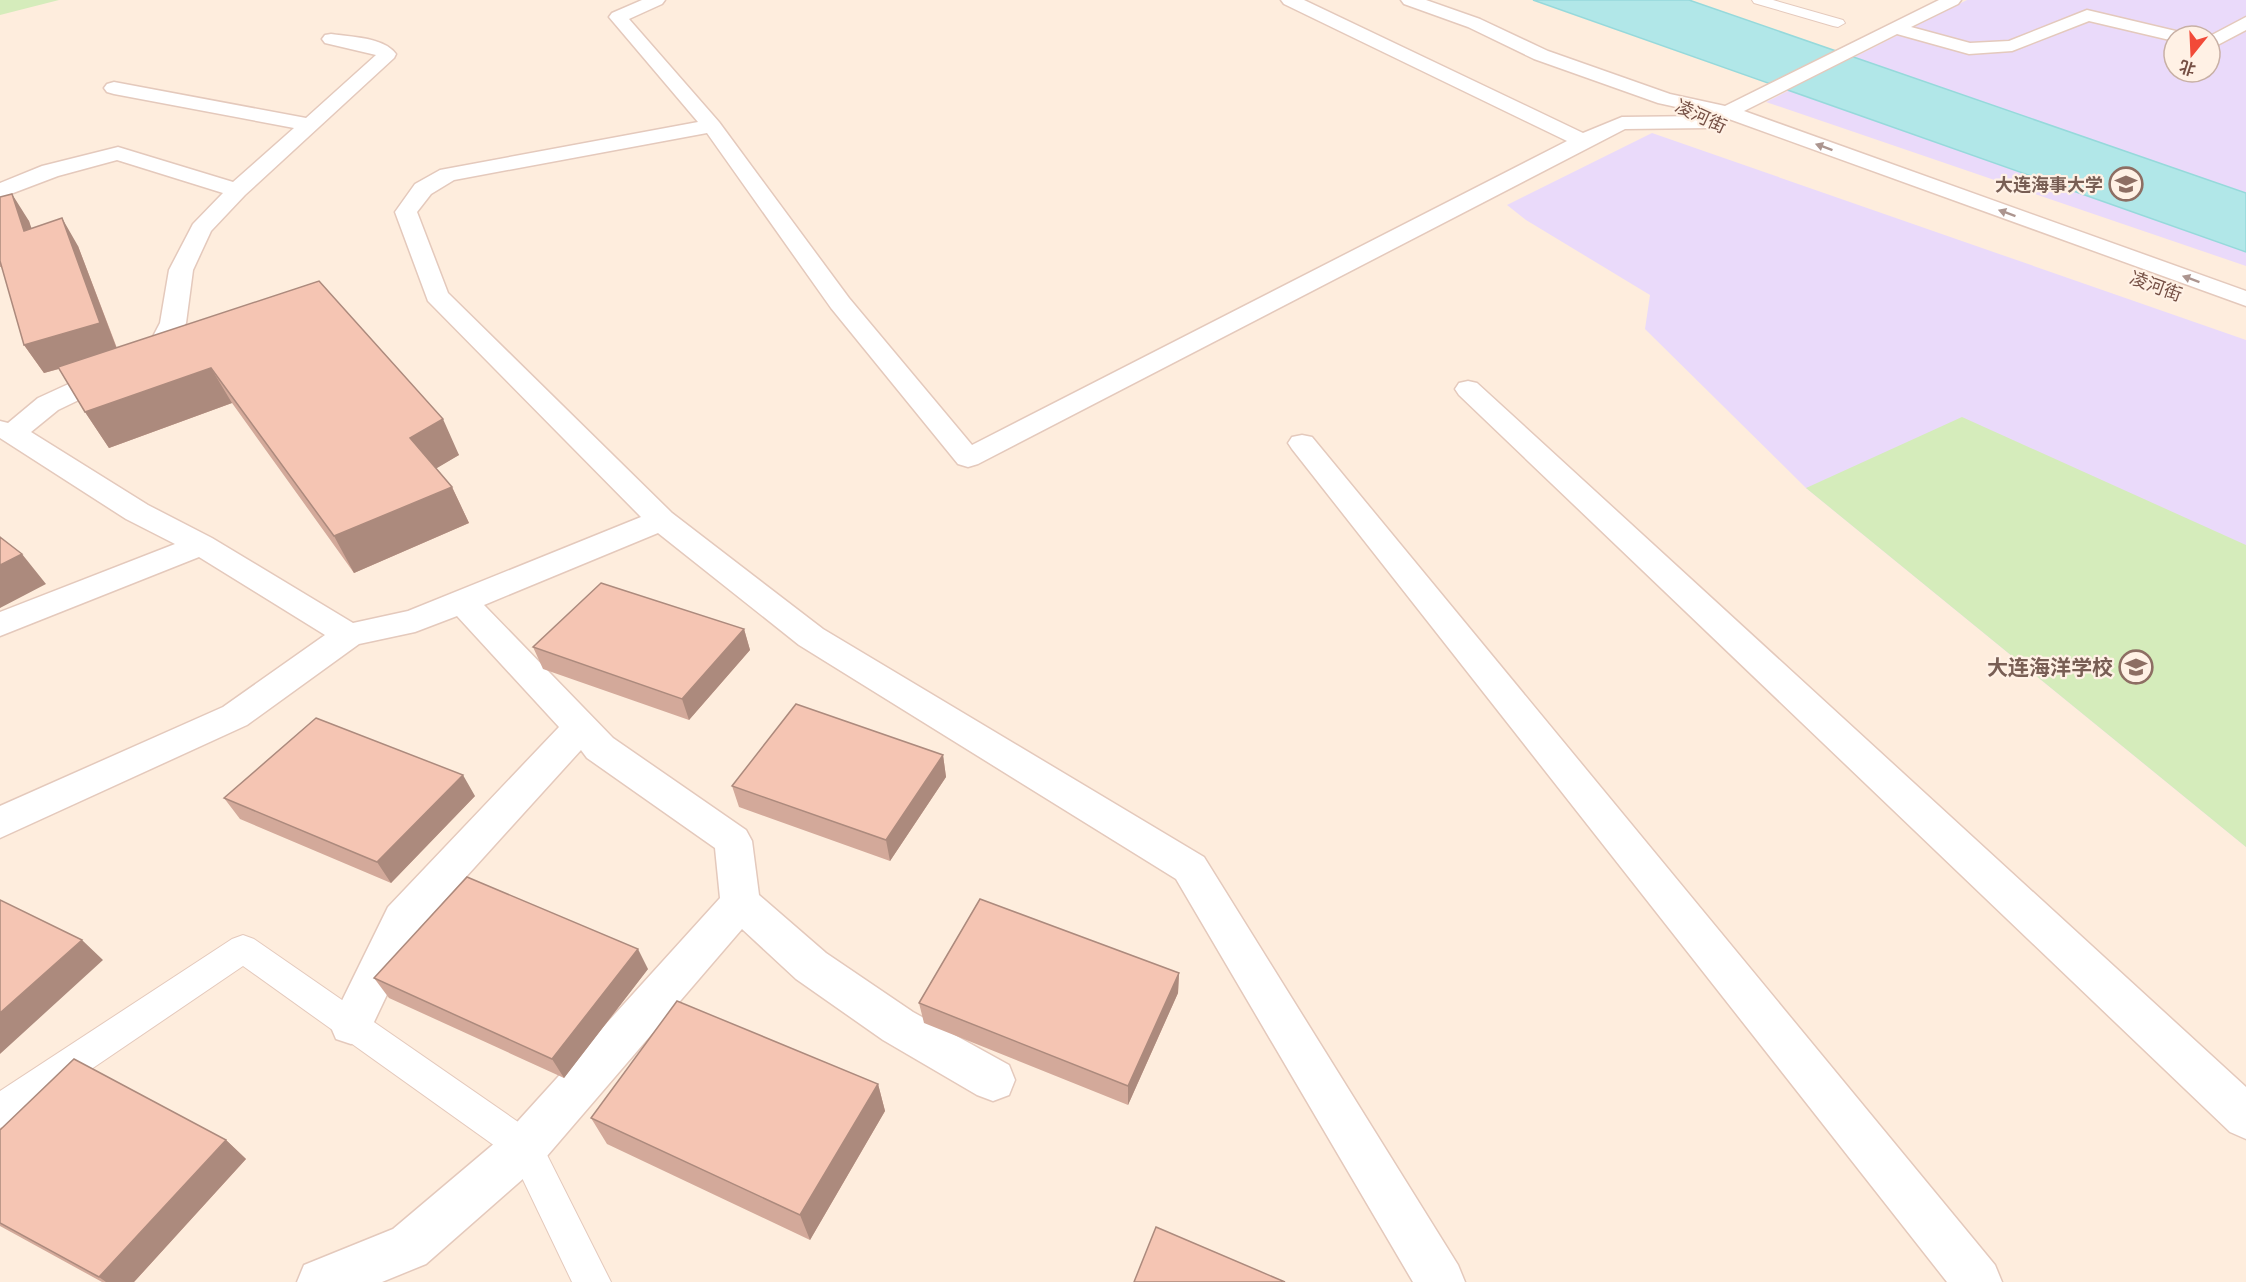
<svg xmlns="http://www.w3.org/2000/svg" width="2246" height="1282" font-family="'Space Grotesk','Noto Sans SC',sans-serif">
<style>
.education{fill:#eadafa;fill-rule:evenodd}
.green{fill:#d5ecbb}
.water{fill:#b1e7e8;stroke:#96d9db;stroke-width:1.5}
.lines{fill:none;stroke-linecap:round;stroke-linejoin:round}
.service-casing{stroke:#e4c9bc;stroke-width:2}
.minor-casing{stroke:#e4c9bc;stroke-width:3}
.service{fill:#fff;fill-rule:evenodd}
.minor{fill:#fff;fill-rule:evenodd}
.wall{fill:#d3a99a}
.shaded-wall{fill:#ac8a7d}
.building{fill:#f5c5b3;stroke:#ac8a7d;stroke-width:1.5}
.oneway{fill:#ac958f}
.labels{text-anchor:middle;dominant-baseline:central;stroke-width:4.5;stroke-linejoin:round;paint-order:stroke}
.far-street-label{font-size:18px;fill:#754f44;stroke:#fff1e5}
.far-education-label{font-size:18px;font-weight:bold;fill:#785e54;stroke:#fff1e5;text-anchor:end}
.education-label{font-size:21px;font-weight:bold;fill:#785e54;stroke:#fff1e5;text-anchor:end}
</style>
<rect width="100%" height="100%" fill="#feeddd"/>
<!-- education -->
<path class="education" d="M1967,0h279v266l-480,-164zM2174,36h36v36h-36z
M1652,133l594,207v507l-440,-359 -161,-159 5,-34 -124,-75 -19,-15z"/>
<!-- green -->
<path class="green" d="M0,0h59l-59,15z
M1962,417l284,128v302l-440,-359z"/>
<!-- water -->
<path class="water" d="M1533,0h156l557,193v59z"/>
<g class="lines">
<!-- service casing -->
<g class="service-casing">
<path id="service" d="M1752,0h21l70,20 2,3 -7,4 -5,-1 -79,-23z
M243,935l11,4 283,196 74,147h-39l-59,-123 -270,-193 -231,157 -12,5v-37l232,-152z"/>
</g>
<!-- minor casing -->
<g class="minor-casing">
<path id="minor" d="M642,0h23l-3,4 -33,15 90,103 130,176 123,147 595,-304 -283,-137 -3,-4h23l279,133 39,-16 82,-1 4,-2 -50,-11 -124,-44 -66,-32 -64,-23 -3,-4h25l54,19 68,32 122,43 55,12 214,-106h22l-3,4 -47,23 59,16 39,-2 78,-31 93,22 3,4h-9v5l-85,-20 -77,30 -43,3 -72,-20 -153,77 502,180v15l-517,-187 -21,9 -83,1 -647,335 -10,3 -10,-3 -127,-156 -124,-175 -253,47 -23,14 -14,18 31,81 224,220 151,116 381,228 254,408 7,17h-52l-237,-403 -377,-234 -141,-112 -174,72 129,133 133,92 6,11 7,54 67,58 87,59 96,53 6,15 -6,15 -16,6 -16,-6 -94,-55 -87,-61 -54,-50 -201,234 -115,101 -44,18h-85l7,-17 89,-36 116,-98 211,-233 -5,-50 -128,-90 -6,-8 -164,181 -51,108 -15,5 -15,-5 -6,-14 58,-118 171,-180 -102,-111 -42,16 -56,12 -112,81 -247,113v-32l223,-99 102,-72 -126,-78 -199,79v-24l175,-68 -49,-25 -126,-81v-17l8,2 30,-25 109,-50 13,-25 9,-53 24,-46 30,-31 -106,-33 -59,16 -58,22v-15l42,-17 76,-19 115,35 61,-54 -180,-34 -7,-2 -3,-4 3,-4 7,-2 192,36 70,-63 -51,-12 -3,-4 3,-4 6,-1c19,3 53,3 65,20l-2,4 -149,137 -34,36 -18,39 -7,53 -20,35 -108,52 -27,22 117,73 64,33 141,85 55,-12 233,-94 -213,-216 -33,-89 20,-28 25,-14 258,-48 -89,-105 3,-4z
M2246,17v13l-36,19v-13z
M1468,381l9,2 769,704v52l-16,-7 -771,-737 -4,-6 4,-6z
M1302,435l10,2 683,828 7,17h-55l-655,-833 -4,-6 4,-6z"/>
</g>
<!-- service -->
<use href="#service" class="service"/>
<!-- minor -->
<use href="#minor" class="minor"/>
</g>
<!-- wall -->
<path class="wall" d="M0,197l29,24 2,8 47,17 39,102 202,-67 140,174 -23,13 16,19 17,36 -115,50 -122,-170 -123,45 -24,-36 -26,-43 -15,4 -20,-28 -22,-78h-2z
M744,629l6,21 -61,70 -146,-51 -10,-22z
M943,755l3,22 -56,84 -151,-54 -7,-21z
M475,796l-84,87 -151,-64 -16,-21z
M648,969l-84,109 -175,-80 -15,-20z
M1179,973l-1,20 -50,112 -204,-82 -5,-20z
M878,1084l7,27 -75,129 -203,-96 -16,-26z
M0,1130l226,10 20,19 -112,123h-32l-102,-56z"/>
<!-- shaded-wall -->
<path class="shaded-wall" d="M12,194l17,27 13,38 -18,-28z
M62,218l16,28 40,106 -74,21 -20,-28z
M211,368l21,35 -123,45 -24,-36z
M443,419l16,36 -32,19 -17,-36z
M452,487l17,36 -115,50 -20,-37z
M22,554l24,30 -46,24v-43z
M744,629l6,21 -61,70 -7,-21z
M943,755l3,22 -56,84 -4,-21z
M463,775l12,21 -84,87 -14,-21z
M82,940l21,20 -103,94v-41z
M638,949l10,20 -84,109 -12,-19z
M1179,973l-1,20 -50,112v-19z
M878,1084l7,27 -75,129 -10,-25z
M226,1140l20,19 -112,123h-28l-7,-5z"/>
<!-- building -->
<path class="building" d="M12,194l12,37 38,-13 38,105 -76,22 -24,-84v-64z
M319,281l124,138 -33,19 42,49 -118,49 -123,-168 -126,44 -27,-45z
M0,537l22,17 -22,11z
M601,583l143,46 -62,70 -149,-52z
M796,704l147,51 -57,85 -154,-54z
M316,718l147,57 -86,87 -153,-64z
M467,877l171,72 -86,110 -178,-81z
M980,899l199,74 -51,113 -209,-83z
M0,900l82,40 -82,73z
M677,1001l201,83 -78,131 -209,-97z
M74,1059l152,81 -127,137 -99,-54v-93z
M1156,1227l129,55h-151z"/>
<!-- one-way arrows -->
<defs><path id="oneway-solid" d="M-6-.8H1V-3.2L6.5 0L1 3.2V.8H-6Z" transform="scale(1.5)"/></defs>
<g class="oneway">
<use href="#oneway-solid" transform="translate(1824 147) rotate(-160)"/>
<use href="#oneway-solid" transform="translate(2007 213) rotate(-160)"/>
<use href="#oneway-solid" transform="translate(2191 279) rotate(-160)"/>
</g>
<!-- icons -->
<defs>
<g id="university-ring" transform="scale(1.725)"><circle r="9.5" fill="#fff1e5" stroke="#8d6e63" stroke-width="1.5"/><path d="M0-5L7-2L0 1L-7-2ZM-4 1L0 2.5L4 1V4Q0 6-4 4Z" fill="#8d6e63"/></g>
<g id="school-ring" transform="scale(1.725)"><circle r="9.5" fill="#fff1e5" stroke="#8d6e63" stroke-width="1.5"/><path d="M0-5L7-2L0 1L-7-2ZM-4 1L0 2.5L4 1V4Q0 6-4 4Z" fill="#8d6e63"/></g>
</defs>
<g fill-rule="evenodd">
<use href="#university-ring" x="2126" y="184"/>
<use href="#school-ring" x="2136" y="667"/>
</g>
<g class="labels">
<!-- far-street labels -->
<g class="far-street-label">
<text transform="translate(1701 116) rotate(25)">凌河街</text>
<text transform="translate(2156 286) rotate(20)">凌河街</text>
</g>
<!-- far-education labels -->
<g class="far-education-label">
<text x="2103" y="184">大连海事大学</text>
</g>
<!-- education labels -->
<g class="education-label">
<text x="2113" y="667">大连海洋学校</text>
</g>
</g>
<!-- north arrow -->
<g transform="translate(2192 54) rotate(198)"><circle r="28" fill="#fff1e5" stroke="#c8b0a5" stroke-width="1.5"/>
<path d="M0-4.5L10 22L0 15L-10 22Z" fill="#f24a38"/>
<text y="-9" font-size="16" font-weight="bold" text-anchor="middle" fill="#754f44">北</text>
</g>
</svg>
